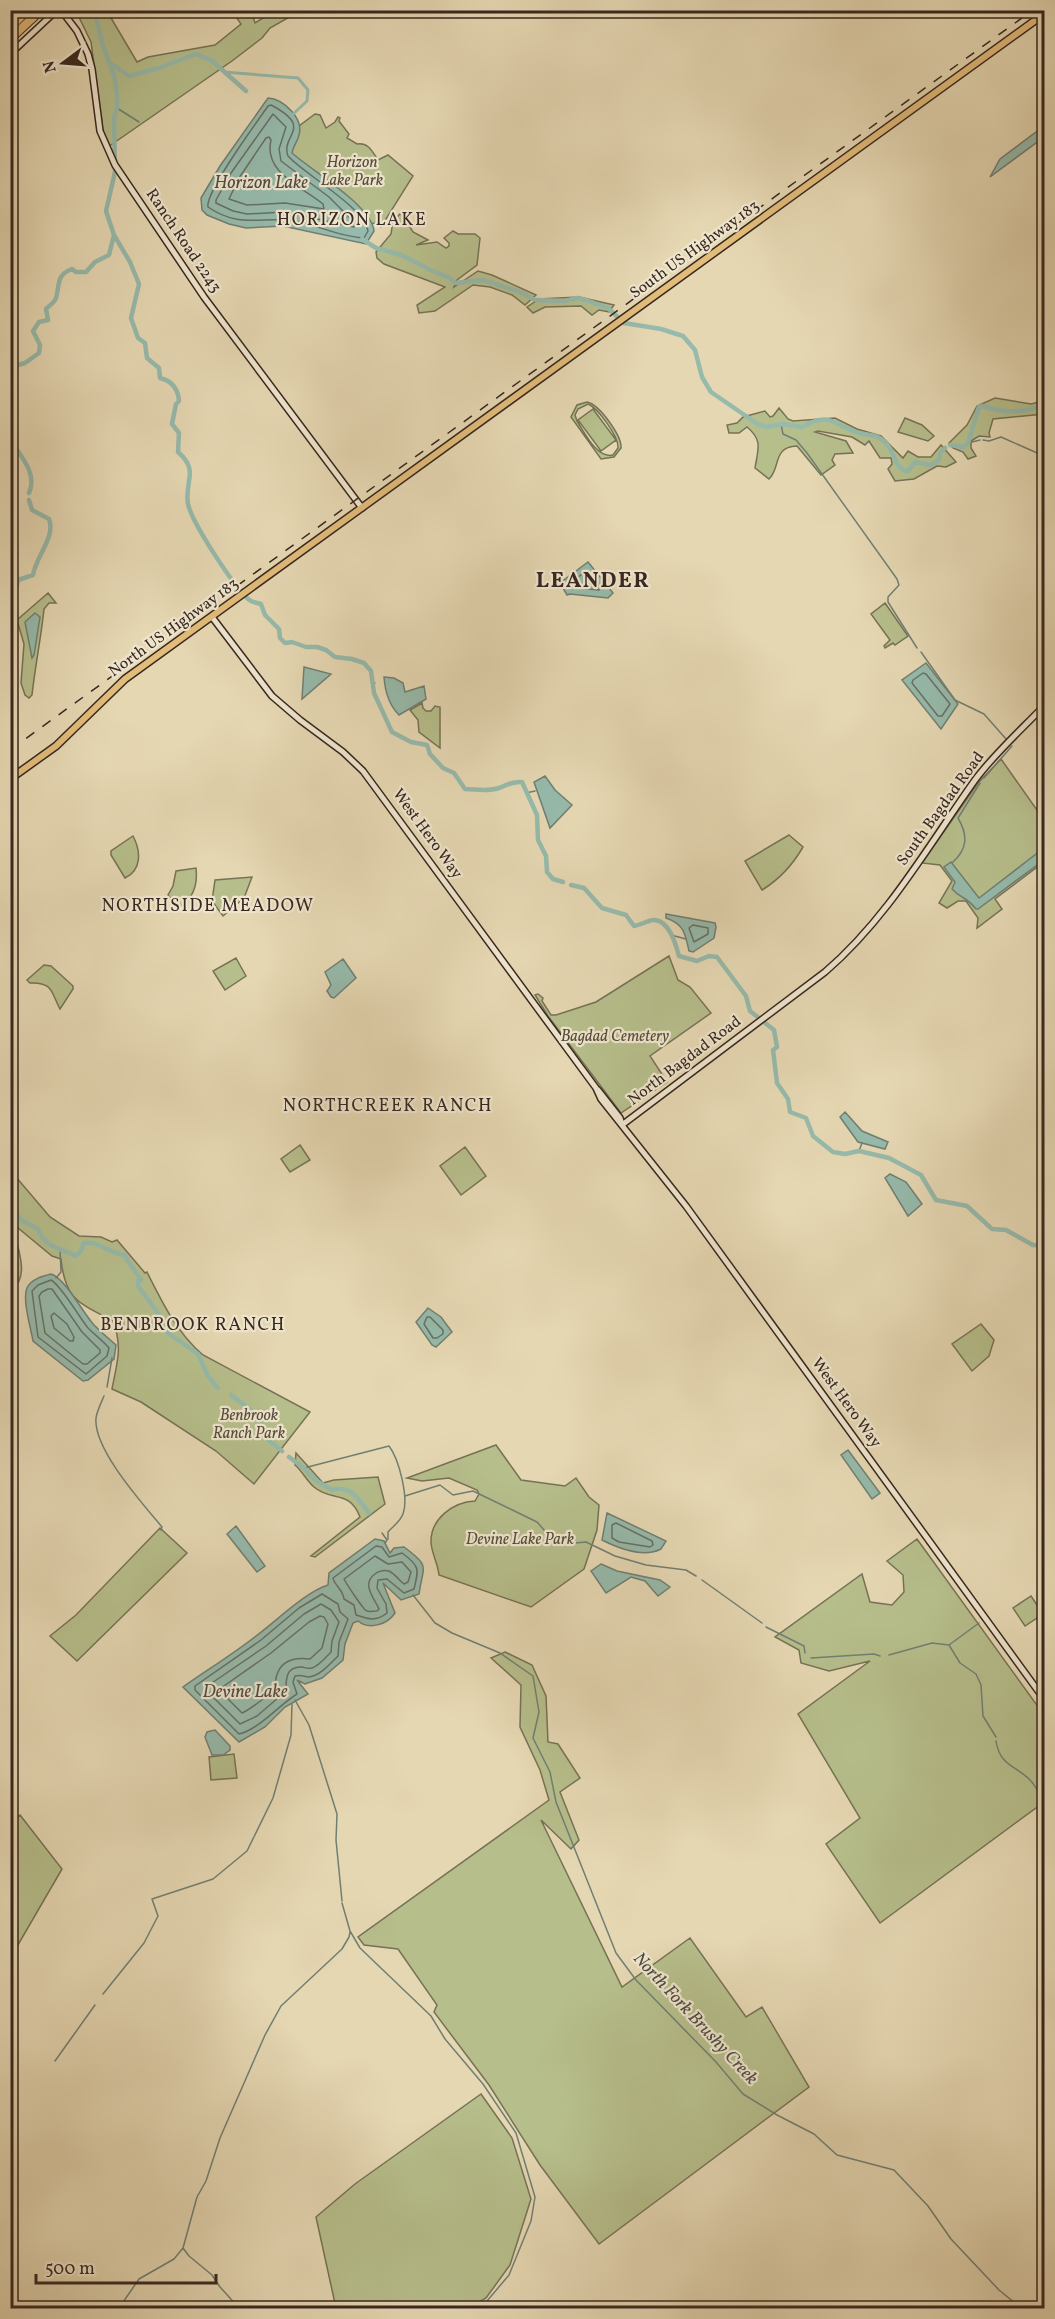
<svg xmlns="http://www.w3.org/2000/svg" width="1055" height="2319" font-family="Vollkorn,serif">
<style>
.green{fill:#b6be8b;stroke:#767256;stroke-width:1.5;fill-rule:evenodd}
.water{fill:#96baab;stroke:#707f73;stroke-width:1.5}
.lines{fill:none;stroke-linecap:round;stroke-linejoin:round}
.shore{stroke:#667066;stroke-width:1.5}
.stream{stroke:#707f73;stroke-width:1.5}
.canal{stroke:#96baab;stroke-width:3}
.river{stroke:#96baab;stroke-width:4.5}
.secondary-casing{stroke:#372720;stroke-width:8}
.primary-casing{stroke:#372720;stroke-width:9}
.highway-casing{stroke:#372720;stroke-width:10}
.secondary{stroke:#eee5cd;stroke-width:5}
.primary{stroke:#e2bc79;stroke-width:6}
.highway{stroke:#e2bc79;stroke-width:8}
.rail{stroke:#372720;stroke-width:1.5;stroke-dasharray:10 10;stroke-linecap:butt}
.labels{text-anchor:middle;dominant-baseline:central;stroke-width:4.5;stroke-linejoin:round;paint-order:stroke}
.park-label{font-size:16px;font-style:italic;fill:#574d3b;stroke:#eee5cd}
.street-label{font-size:16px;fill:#372720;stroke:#eee5cd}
.water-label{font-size:18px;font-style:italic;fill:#4f4c43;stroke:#eee5cd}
.neighbourhood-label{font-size:18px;letter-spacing:1.5px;fill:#372720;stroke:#eee5cd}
.district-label{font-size:22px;font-weight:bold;letter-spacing:1.5px;fill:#372720;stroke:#eee5cd}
</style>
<rect width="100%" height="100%" fill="#e5d7b2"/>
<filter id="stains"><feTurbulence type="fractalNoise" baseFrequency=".00333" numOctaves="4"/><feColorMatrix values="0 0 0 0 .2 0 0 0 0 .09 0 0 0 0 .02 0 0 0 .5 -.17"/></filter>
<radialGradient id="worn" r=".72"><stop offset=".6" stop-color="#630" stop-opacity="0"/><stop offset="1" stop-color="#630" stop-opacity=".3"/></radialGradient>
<!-- green -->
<path class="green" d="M76,11h31l30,51 11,-5 67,-12 26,-21 -9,-13h22l-2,3 3,9 20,-12h25l-30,17 -8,10 -30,23 -124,86 -4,-8 -13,-97z
M315,114l5,1 6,13 9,-6 3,-5 2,1 -1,3 10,13 -2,4 10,6c11,-2 15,7 21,16l10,-5 25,21 -32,51 -5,-4 -7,1 -82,-69 8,-26z
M401,213l12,19 15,8 -12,5 21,-3 9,6 3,-2v-3l-5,-5 9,-7 5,3h17l5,4 -3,27 -20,15 -3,7 24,-16 14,4 44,20 -11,10 -13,-10 -22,-8 -17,-2 -38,26 -16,2 -2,-8 28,-18 -61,-23 -7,-6 -1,-6 15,-18 2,-13z
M579,297l35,8 -5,7 -10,-2 -7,5 -11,-9 -36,1 -12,6 -6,-6 12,-8z
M995,398l36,6 13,-3v13l-51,5 -4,14 1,4 -11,-1 -8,5v7l5,8 -8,3 -5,-7 -10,-4 -4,-5 18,-18 10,-19z
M587,402c12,2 35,34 34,46l-7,9 -13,2 -30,-42 6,-12zM588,404c10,4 31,33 30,44l-5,7c-16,4 -28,-22 -36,-34l-2,-6 3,-6z
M779,408l9,11 5,2 42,-3 22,11 24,7 22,22 5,-7 10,6h13l10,-12 15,17 -10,5 -9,-1 -23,13 -19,2 -7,-12 4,-5 -1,-6h-11l-11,-17 -4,4 -13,-8 -34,-6 -3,1 31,9 7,12 -18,1 -3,6 3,5 -14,10 -24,-29c-25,1 -16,22 -28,33l-14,-11c3,-19 8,-28 -8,-41l-8,6h-10l-2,-8 10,-2 6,-6 22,-6 5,6 3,-1z
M593,409l23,31 -15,11 -23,-31z
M905,418l17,7 12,11 -6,5 -30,-9z
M48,593l8,10h-7l-5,6c-3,29 -9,58 -12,86l-3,3 -4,-3 -4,-12 3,-39 -7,-24z
M885,603l23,33 -13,9 -2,-2 -8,5 -1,-2 6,-6 -19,-26z
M422,703l1,5 3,3h5l4,-5 5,1v41l-21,-16 -1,-12 -8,-10z
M1001,759l43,61v42l-49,37 7,10 -25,19 1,-10 -12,-17h-8l-11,7 -8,-5 13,-22 -12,-16 -18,-2 56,-80z
M789,835l14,12c-11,19 -23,32 -41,43l-17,-29z
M133,836c8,15 9,34 -8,42l-14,-23v-4z
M196,868c2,18 -3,32 -19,40l-9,-13 5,-9 3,-15z
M252,877l-8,21 -21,18 -11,-15 3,-21z
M669,956l9,24 12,7 21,26 -61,43 17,26 -46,31 -73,-97 -13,-21 3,-1 5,4 -1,3 9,14h5l40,-13z
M236,958l10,18 -21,14 -12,-19z
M44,965l7,1 22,20v3l-13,20c-9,-17 -7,-27 -30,-26l-3,-3z
M300,1145l10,15 -20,12 -9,-13z
M465,1147l21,29 -25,19 -21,-29z
M10,1170l40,47 29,19 22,1 11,5 5,-2 28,33 2,-1c15,30 30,61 56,83l107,57 -56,72 -38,-33 -75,-49 -29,-13c5,-27 11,-41 1,-68 -34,-18 -48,-21 -52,-62l-9,-3 -34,-28h-4c3,23 17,46 -3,64z
M981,1324l13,16 -5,16 -17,15 -20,-27z
M496,1445l25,35 44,6 11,-8 13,19 10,8 -2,25 -13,39 -53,38 -92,-32c-1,-11 -7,-21 -8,-32 -1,-24 22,-41 44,-42l4,-7 -2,-4 -28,-12 -27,3 -15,-3z
M296,1453l27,30 11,-3 44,-3 7,27 -70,53 -4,-1 49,-39c-11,-28 -29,-15 -46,-30 -7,-6 -12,-16 -19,-22z
M160,1528l27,25 -110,108 -27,-25 26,-21z
M917,1539l127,176v87l-164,121 -54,-79 34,-26 -62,-104 72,-53 -41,10 -28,-8 -2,-13 -24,-13 87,-63 8,28 22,3 12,-13 -1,-17 -16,-14z
M1031,1596l12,18 -18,12 -12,-18z
M505,1652l27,13 14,31 2,46 10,2 22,34 -20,14 19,48 -8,9 -30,-29 81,167 68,-49 56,79 16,-10 47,80 -210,157 -59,-79 -51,-80 -55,-73 3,-7 -39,-56 -34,-4 -6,-8 191,-137 -9,-30 -20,-43 1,-42 -30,-27z
M234,1754l3,24 -26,2 -2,-23z
M20,1815l42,54 -51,88v-134z
M481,2094l31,44 19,61 -21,66 -24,33 -17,10h-133l-20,-91 39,-33z"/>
<!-- water -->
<path class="water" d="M268,98c15,1 36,20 31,37 -1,6 -6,11 -7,18 19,17 80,53 82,78l-8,13 -83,-18 -37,2 -17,-4 -22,-9 -5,-5 -1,-12 19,-32z
M1044,126v11l-54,40 10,-18z
M588,562l25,31 -5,5 -38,-4 -3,1 -7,-12z
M35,613l5,4 -6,38 -2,3 -7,-36z
M926,663l32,41 -17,25 -39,-49z
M304,667l27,7 -29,25z
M384,677l10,1 9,5 2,9 19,-6 2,13 -27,16c-11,-11 -14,-24 -15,-38z
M545,776l10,14 17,15 -22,23 -16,-46z
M1040,851l4,5v4l-66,49h-2c-10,-13 -15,-10 -24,-20l3,-7 -11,-15 7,-5 28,36z
M666,914l49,9 1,4 -2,11 -21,14 -4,-1c-4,-18 -5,-27 -23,-33z
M343,959l13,19 -22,20 -3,-1 -4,-6 4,-6 -6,-13z
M845,1112l17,19 26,11 -3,7 -27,-7 -18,-25z
M890,1174l16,8 16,22 -14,12 -23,-38z
M51,1274c15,5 31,38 43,51 7,7 15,14 22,20l-2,14 -26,21 -5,1 -50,-40c-2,-12 -11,-42 -6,-53 4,-9 16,-12 24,-14z
M428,1308l13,9 11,15 -16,15 -4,-2 -16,-23z
M848,1450l32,43 -8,6 -31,-44z
M607,1513l59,28 -5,8c-17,9 -43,-1 -59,-9z
M236,1526l29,40 -8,6 -30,-38z
M375,1539l9,2 6,12 4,-5 10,-1c27,20 19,18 15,47l-18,6 -18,-17 12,30c-8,12 -26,17 -37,8l-5,2 -8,21 -2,16 -21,18 -17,6 -8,-4 11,14 -23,13 -20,20 -26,15 -56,-55c24,-17 50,-33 73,-51 19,-14 51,-45 72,-51l1,-12z
M601,1564l16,7 43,9 10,7 -12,9 -13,-15 -14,-4 -25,16 -15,-22z
M215,1730l15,16v4l-7,5h-11l-7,-18 2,-5z"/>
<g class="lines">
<!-- shore -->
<path class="shore" d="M271,105c44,23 9,30 17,51 17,19 75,50 80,75l-4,7c-23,-1 -47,-13 -69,-17 -34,-5 -55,8 -87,-14 -3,-15 49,-85 60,-101z
M273,114l13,13 -7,22 2,12 48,36 26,26 -1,4 -69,-15 -38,2 -14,-3 -17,-8v-3l15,-27z
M269,137l2,3c-8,32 31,47 52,64l1,5 -39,-6 -38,2 -18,-6 10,-21 27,-40z
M585,572l3,1 11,13v4l-29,-3v-4z
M923,673l3,1 24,30 -8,12h-4l-26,-33 1,-3z
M693,925l15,3v6l-14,8 -5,-14z
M51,1280c10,5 28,37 37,48 7,7 15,13 21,20l-2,8 -21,18 -48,-37 -6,-46 6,-6z
M48,1289h4l30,43 18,18v3l-13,11h-4l-38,-31 -6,-37 3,-4z
M54,1313l13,11 7,13 -1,4h-3l-16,-13 -3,-12z
M427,1317h3l13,13v4l-6,4h-4l-9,-14z
M616,1523l36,18 1,4 -3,2 -31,-5 -7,-4v-13z
M376,1546l6,1 7,10 13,-4c18,13 17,16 12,36l-10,4 -17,-14 -9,1 -1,8 9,16 1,9c-11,9 -19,6 -31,2l-2,-10 -10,-6c-1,-10 -10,-14 -11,-21z
M375,1556l13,8 14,-2 9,10 -3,10 -4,2c-5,-4 -9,-10 -15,-13 -5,-1 -10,0 -14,3 -14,10 -1,24 4,35l-2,2c-4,0 -7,1 -10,0 -3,0 -21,-28 -23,-32z
M322,1594l16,10 2,8 8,7 -9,23 -1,14c-7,7 -18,20 -29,21 -6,0 -7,-3 -14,-1l-2,6 4,12c-18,11 -39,36 -58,40l-44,-44v-4l66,-46 38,-32z
M321,1604l10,6 8,12 -7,19 -1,11c-5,5 -12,14 -19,16 -5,1 -6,0 -10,-1 -17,-1 -16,14 -16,24l-29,25 -17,8 -33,-33 -1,-4 60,-41 38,-32z
M320,1616l4,1 4,7 -6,24 -12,11c-15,-2 -30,1 -34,19 0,0 0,8 0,9 -4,6 -28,24 -34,26l-21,-21v-4l50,-35 38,-31z"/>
<!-- stream -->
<path class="stream" d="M1034,17l5,-7
M1039,23l2,4
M117,108l22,14
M781,424l2,10 13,6 11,13 90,126 2,6 -11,12v5l29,46
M983,440l6,1 12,-4 43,19
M968,443l12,-3
M921,652l34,48 29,14 22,25
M372,683h3
M984,778l28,-32
M526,793l9,-2
M952,863c16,-14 16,-28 6,-45l22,-35
M671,935l15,4
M859,1151l3,-8
M56,1278l5,-6 -1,-23
M107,1387l5,-29
M104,1396c-3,7 -7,15 -8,22 -3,31 47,86 66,109l-1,3
M304,1468l85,-22c10,13 20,52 14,68 -3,8 -10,12 -15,18v7
M405,1496l35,-11 13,10 20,-4 64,31 8,9 15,8 15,4 11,-1 29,14 31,9 40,5 10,6
M382,1533l5,7 -2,3
M702,1580l60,43
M413,1595l22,28 17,10 48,20 33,23 6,36 -6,26 17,34 6,30 60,151 20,27 80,82 27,32 34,21 37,19 23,21 57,15 34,36 23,33 48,51 22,18
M766,1627l38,19 1,7
M949,1645l30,-22
M889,1655l43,-12 17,2 11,18 16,11 5,11 2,31 13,21
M811,1658l63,-4 6,2
M295,1700l14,25 28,89 -1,26 6,61
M996,1741c4,25 19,24 34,39 6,6 9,14 14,20
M342,1903l8,28 10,17 71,68 14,23 38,45 33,49 19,64 -4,24 -22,54 -22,26 -15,7
M103,1994l41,-51 14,-27 -6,-17 61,-20 34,-28 26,-53 18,-63 1,-31
M55,2061l40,-56
M183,2248l6,8 23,19 8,12 19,21
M119,2308l20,-29 35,-20 9,-11 14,-51 9,-16 14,-43 45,-103 16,-29 61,-57 7,-12 1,-5"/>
<!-- canal -->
<path class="canal" d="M224,72l74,6 10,12 -1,11 -16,15"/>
<!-- river -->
<path class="river" d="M94,10l9,36 11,29 3,19v14l-3,10 1,54 -9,39 8,24 16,27 9,22 -8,34 7,20 7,5 2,15 12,10 1,10c12,3 18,10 19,23l-3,3 -4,20 7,9 -1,19c22,19 6,29 10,52 4,19 45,81 60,95 3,3 9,4 13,5l4,11 14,14 1,9 5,5 7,-1 14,5h11l9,3 9,7 17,2 12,4 7,8 3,22 18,39 19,10 16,3 3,9 13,14 11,5 11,16c11,0 22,3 34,-1 8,-3 13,-7 23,-6l15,33 1,25 8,16 1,16 6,7 10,3
M110,63l19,13 30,-8 37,-14 15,6 35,31
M362,239l14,9 25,7 24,12
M428,269l22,9 5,5 28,-3 37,12 13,7
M536,300l29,1 12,-3 9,2 22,8 16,15 37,6 22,7 12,14 7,27 9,15 48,33 8,2 16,-3 19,3c28,-15 29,-4 54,5 11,4 21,1 30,11 9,9 8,26 22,28l7,-9 16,3 8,-5 1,-7 5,-5
M10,375l8,-10 7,-2 14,-10 1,-8 -7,-14 6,-9 9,-2 -2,-11c3,-3 9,-7 10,-11 4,-14 0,-23 16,-29l4,3h10l9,-10 14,-7 5,-20
M10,439c10,17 28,34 19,54
M950,445l14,2 4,-4 11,-36 3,-1c24,8 39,7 62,-1
M10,602l4,-4 4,-18 15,-5c3,-19 23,-38 16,-56l-17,-9 -3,-10
M571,885l13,3 18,20 24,7 8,11c6,-1 13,-5 19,-6 16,-1 23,25 26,36l18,5 12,-5 8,1 29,39 4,15 24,19 3,17 -4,3 4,33 11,16 2,13 16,6 7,18 20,16 12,2 14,-3 30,7 32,17 15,25 31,6 25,23 14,1 27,15 11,1
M10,1144v6
M10,1205l11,15 17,9c6,18 22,19 38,27l4,-4 4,-9c15,-2 25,10 40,12l17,25 -3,1v5l20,27 5,14 5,6 30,21 10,22 10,12
M231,1395l20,15 9,12 1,9 6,8 15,12
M289,1457l15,11 11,12 17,10c19,-6 27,10 37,23"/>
<!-- secondary casing -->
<g class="secondary-casing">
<path id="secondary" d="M61,10l16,21 11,23 4,15 8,62 15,34 89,132 158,211
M10,14l4,-4
M10,54l47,-44
M212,617l60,79 28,24 43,32 20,19 233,317 5,11 85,107 358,493
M598,1090l22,28 2,7
M622,1125l203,-153c62,-53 103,-126 150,-192 20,-27 46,-50 69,-74"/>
</g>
<!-- primary casing -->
<g class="primary-casing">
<path id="primary" d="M10,779l46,-33 69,-67 919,-665"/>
</g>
<!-- highway casing -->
<g class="highway-casing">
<path id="highway" d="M10,27l18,-17
M10,39l31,-29"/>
</g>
<!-- secondary -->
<use href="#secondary" class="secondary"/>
<!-- primary -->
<use href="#primary" class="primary"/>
<!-- highway -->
<use href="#highway" class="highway"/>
<!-- rail -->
<path class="rail" d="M10,750l1023,-740"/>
</g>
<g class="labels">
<!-- park labels -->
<g class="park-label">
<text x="352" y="163">Horizon<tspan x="352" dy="18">Lake Park</tspan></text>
<text x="615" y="1037">Bagdad Cemetery</text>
<text x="249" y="1416">Benbrook<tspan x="249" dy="18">Ranch Park</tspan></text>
<text x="520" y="1540">Devine Lake Park</text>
</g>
<!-- street labels -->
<g class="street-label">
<text transform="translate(183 241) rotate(56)">Ranch Road 2243</text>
<text transform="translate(695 250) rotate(-36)">South US Highway 183</text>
<text transform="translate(174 628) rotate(-36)">North US Highway 183</text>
<text transform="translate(941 809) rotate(-54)">South Bagdad Road</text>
<text transform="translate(427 834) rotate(54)">West Hero Way</text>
<text transform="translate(685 1061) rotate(-37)">North Bagdad Road</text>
<text transform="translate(846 1403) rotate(54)">West Hero Way</text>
</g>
<!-- water labels -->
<g class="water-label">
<text x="261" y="183">Horizon Lake</text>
<text x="245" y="1692">Devine Lake</text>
<text transform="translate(695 2019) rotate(47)">North Fork Brushy Creek</text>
</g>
<!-- neighbourhood labels -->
<g class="neighbourhood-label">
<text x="352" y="220">HORIZON LAKE</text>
<text x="208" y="906">NORTHSIDE MEADOW</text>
<text x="388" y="1106">NORTHCREEK RANCH</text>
<text x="193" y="1325">BENBROOK RANCH</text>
</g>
<!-- district labels -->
<g class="district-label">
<text x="593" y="581">LEANDER</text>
</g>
</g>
<!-- margin -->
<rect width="1055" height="2319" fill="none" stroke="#e5d7b2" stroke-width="36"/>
<rect x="12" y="12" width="1031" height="2295" fill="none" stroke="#372720" stroke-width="3"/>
<rect x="18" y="18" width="1019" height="2283" fill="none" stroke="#372720" stroke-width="1.5"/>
<!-- north arrow -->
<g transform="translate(63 63) rotate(254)" stroke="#eee5cd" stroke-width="4.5" paint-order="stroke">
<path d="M0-4.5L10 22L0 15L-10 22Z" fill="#372720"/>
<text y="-9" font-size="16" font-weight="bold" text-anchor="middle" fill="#372720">N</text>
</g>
<!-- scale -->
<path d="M36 2274v9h180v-9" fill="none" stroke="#372720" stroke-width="3"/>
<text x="45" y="2274" font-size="18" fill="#372720" stroke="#eee5cd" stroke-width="4.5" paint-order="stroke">500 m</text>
<rect width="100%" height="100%" filter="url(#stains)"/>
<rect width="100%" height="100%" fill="url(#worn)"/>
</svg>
